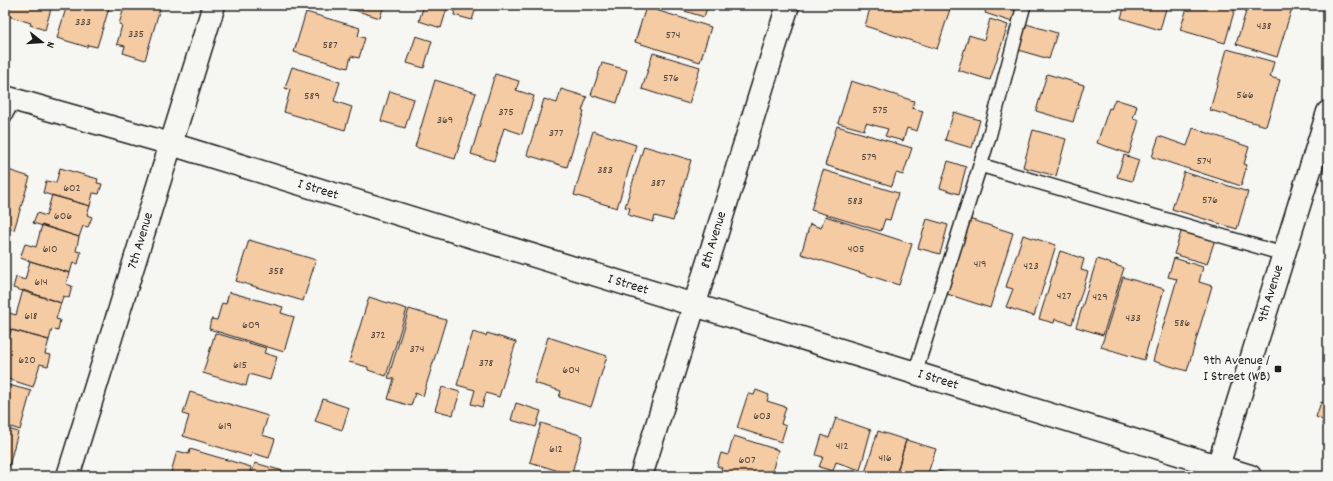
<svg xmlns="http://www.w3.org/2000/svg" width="1333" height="481" font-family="Dekko,sans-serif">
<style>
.building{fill:#f5cba4;stroke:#1c1c1c}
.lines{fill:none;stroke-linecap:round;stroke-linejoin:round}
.service-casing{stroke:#1c1c1c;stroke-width:16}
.minor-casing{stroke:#1c1c1c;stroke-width:25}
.tertiary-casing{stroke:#1c1c1c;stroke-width:25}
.service{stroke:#f6f6f2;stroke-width:13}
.minor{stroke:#f6f6f2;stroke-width:22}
.tertiary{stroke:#f6f6f2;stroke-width:22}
.poi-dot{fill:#1c1c1c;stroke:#f6f6f2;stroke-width:1.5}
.labels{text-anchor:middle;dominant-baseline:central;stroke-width:4;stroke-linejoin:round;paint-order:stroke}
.number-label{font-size:12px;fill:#52483e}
.street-label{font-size:14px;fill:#1c1c1c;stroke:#f6f6f2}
.poi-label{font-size:14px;fill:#1c1c1c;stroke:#f6f6f2;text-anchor:end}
</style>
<rect width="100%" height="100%" fill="#f6f6f2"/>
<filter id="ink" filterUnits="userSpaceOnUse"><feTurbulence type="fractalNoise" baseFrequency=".025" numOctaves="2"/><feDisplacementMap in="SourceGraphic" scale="8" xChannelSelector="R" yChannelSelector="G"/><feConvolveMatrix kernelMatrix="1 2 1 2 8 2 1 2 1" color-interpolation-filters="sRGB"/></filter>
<g filter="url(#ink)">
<!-- building -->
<path class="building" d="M8,5h44l-7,25 -15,-5 1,-2 -26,-8z
M67,5h43l-13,42 -9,-2 -1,2 -30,-9z
M125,5l3,1v-1h29v2l3,1 -15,52 -22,-7 2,-7 -8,-2 5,-19 -3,-1z
M338,5h46l-4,13z
M424,5h24l-7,23 -22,-7z
M456,5h21l-5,15 -18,-5z
M665,5h43l-4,12z
M871,5l80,1 -14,43 -72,-23z
M987,5h30l-5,17 -27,-9z
M1125,5h42l-7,25 -39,-12z
M1188,5h48l-11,38 -45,-13z
M1248,5h35l9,3 -15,49 -41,-13z
M646,7l65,20 -11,35 -65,-20z
M306,12l54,16 -2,8 7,2 -6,20 -8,-2 -3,12 -54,-16z
M990,19l18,6 -18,55 -32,-10 11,-35 15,5z
M1026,24l31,9 -8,26 -31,-9z
M416,36l16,5 -8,27 -17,-5z
M1227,49l47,13 -4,15 10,3 -14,46 -56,-16z
M653,53l47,14 -11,37 -47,-15z
M602,63l25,7 -10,33 -26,-8z
M292,67l48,15 -6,19 18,6 -7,23 -61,-18 6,-22 -5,-2z
M495,74l24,7 -3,9 18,6 -12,38 -18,-6 -10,33 -23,-7z
M1047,74l37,11 -11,37 -37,-11z
M435,80l41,13 -21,66 -40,-12z
M851,81l63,20 -2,7 11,3 -6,20 -10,-3 -4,13 -18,-5 3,-7 -22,-6 -2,7 -26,-7z
M561,89l26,8 -5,14h2l-17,56 -40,-12 17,-56 13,4z
M390,91l24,8 -9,29 -24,-7z
M1115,99l22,7 -4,12 6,2 -10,34 -32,-11 12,-35 2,1z
M954,112l26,8 -8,28 -27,-8z
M837,126l75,22 -9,27 -7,-2 -4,13 -67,-21z
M1193,128l56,19 -5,17 3,1 -6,21 -89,-29 7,-21 28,10z
M1033,130l33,9 -10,37 -33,-9z
M593,131l43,14 -19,63 -43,-13z
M644,146l47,14 -18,61 -18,-5 -2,6 -25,-7 2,-7 -5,-1z
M1124,155l15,5 -7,21 -15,-4z
M948,161l18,6 -7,27 -19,-6z
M60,168l38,11 -1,4 5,1 -3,10 -6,-1 -3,13 -47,-13 3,-12 10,2z
M5,169l25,8 -16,53 -9,-3z
M823,170l75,23 -8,27 -5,-1 -4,12 -70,-21z
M1184,172l64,20 -11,37 -65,-20z
M52,195l38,11 -3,9 5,2 -4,10 -5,-1 -4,11 -46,-14 4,-10 9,3z
M825,216l87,28 -13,41 -98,-31 9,-30 11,4z
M927,219l21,6 -8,29 -22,-6z
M969,219l44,14 -23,75 -43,-14z
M42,225l37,12 -3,14 5,1 -3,12 -5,-2 -3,11 -50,-15 5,-14 11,3z
M1183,226l33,10 -9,28 -33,-10z
M1023,235l33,10 -22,71 -28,-9 7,-18 -7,-2z
M249,240l67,20 -13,41 -67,-20z
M1060,251l24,8 -3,11 7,2 -16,52 -17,-5 -1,4 -15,-4z
M1174,258l29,9 -4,15 13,4 -25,85 -34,-10 24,-82 -9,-2z
M1097,259l27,9 -21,67 -27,-8z
M30,261l40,12 -4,11 6,2 -3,12 -6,-2 -2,7 -48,-15 3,-11 9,3z
M1123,277l41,12 -20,71 -43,-13z
M23,290l38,13 -5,16 4,1 -2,11 -6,-2 -3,11 -44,-12 1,-16 10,3z
M229,292l54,15 -2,6 13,4 -10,35 -75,-23 2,-10 6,1 5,-17 4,1z
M369,297l38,12 -21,67 -18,-6v-3l-19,-5z
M409,309l37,11 -23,76 -8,-3 -4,13 -23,-7 6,-20 -6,-1z
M11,330l38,10 -4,14 6,1 -3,11 -8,-2 -7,23 -28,-9v-27z
M473,332l13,4 1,-3 29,9 -17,55 -13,-4 -4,14 -11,-3 4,-14 -18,-5z
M215,333l51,15 -2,5 13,4 -7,23 -21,-6 -3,12 -43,-13z
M548,337l59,19 -16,51 -32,-10 2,-6 -27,-8z
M5,384l26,7 -11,39 -15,-5z
M442,387l18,5 -7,23 -18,-5z
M756,390l13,5 -2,6 19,6 -5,17 5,2 -5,16 -44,-14 11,-34 6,1z
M190,392l78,24 -6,19 13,4 -6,19 -17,-5 -1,4 -68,-21 6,-20 -6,-2z
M323,399l26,9 -7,22 -27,-9z
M1321,402l6,2 1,-1v24l-6,-2 1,-5 -7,-3z
M516,403l25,8 -5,16 -25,-7z
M836,418l35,12 -11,40 -24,-8 -3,9 -14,-4 4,-10 -7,-2 6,-20 7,3z
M541,423l42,13 -12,39 -41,-13z
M5,428l13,4 -9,34 -4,-1z
M878,431l28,9 -10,36h-32z
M734,436l44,14 -7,26h-34l-16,-5 1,-3 -5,-2 4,-13 7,2z
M906,440l30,9 -9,27h-31z
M190,449l61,18 -2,9h-79l7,-25 12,3z
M255,463l28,8 -1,5h-31z
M939,471l17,5h-19z"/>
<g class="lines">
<!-- service casing -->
<g class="service-casing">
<path id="service" d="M5,116l9,-17
M980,165l303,89
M915,373l74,-236 35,-132"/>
</g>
<!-- minor casing -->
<g class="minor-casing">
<path id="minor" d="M68,476l146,-471
M641,476l147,-471
M1215,476l113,-364"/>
</g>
<!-- tertiary casing -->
<g class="tertiary-casing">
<path id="tertiary" d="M5,97l166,47 1079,332"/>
</g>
<!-- service -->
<use href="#service" class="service"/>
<!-- minor -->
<use href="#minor" class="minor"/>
<!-- tertiary -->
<use href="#tertiary" class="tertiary"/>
</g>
</g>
<!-- markers -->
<rect class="poi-dot" x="1274" y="365" width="8" height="8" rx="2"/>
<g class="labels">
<!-- number labels -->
<g class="number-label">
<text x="83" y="22">333</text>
<text x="1264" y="26">438</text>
<text x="136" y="34">335</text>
<text x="673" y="35">574</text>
<text x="330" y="45">587</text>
<text x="671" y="78">576</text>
<text x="1245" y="95">566</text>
<text x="312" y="96">589</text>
<text x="880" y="110">575</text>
<text x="506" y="112">375</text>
<text x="445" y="120">369</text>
<text x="556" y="133">377</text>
<text x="869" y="157">579</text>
<text x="1204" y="161">574</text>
<text x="605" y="170">383</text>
<text x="658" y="183">387</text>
<text x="72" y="188">602</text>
<text x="1210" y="200">576</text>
<text x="855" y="201">583</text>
<text x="63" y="216">606</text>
<text x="50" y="249">610</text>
<text x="856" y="249">405</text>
<text x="980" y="264">419</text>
<text x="1031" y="266">423</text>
<text x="276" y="271">358</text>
<text x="41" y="282">614</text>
<text x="1064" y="296">427</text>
<text x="1100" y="297">429</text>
<text x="31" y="316">618</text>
<text x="1133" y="318">433</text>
<text x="1182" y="323">586</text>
<text x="251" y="325">609</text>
<text x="378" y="335">372</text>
<text x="417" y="349">374</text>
<text x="27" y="360">620</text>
<text x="486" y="363">378</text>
<text x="240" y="365">615</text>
<text x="571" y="370">604</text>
<text x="762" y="416">603</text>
<text x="225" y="426">619</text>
<text x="842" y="446">412</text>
<text x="556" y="449">612</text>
<text x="885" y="458">416</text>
<text x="747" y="460">607</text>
</g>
<!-- street labels -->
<g class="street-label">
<text transform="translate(318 190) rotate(17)">I Street</text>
<text transform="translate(714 240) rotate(-73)">8th Avenue</text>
<text transform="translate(141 241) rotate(-73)">7th Avenue</text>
<text transform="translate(628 285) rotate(17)">I Street</text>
<text transform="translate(1271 294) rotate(-73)">9th Avenue</text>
<text transform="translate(938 380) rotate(17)">I Street</text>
</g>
<!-- poi labels -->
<g class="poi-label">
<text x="1270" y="361">9th Avenue /<tspan x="1270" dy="16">I Street (WB)</tspan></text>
</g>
</g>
<!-- margin -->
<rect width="1333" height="481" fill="none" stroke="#f6f6f2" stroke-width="20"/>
<rect x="10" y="10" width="1313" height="461" fill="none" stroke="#1c1c1c" stroke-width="1.5" filter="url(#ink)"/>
<!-- north arrow -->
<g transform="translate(42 42) rotate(107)" stroke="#f6f6f2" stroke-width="3" paint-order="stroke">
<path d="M0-3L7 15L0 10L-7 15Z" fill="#1c1c1c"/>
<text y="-6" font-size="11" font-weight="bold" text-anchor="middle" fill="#1c1c1c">N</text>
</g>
</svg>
